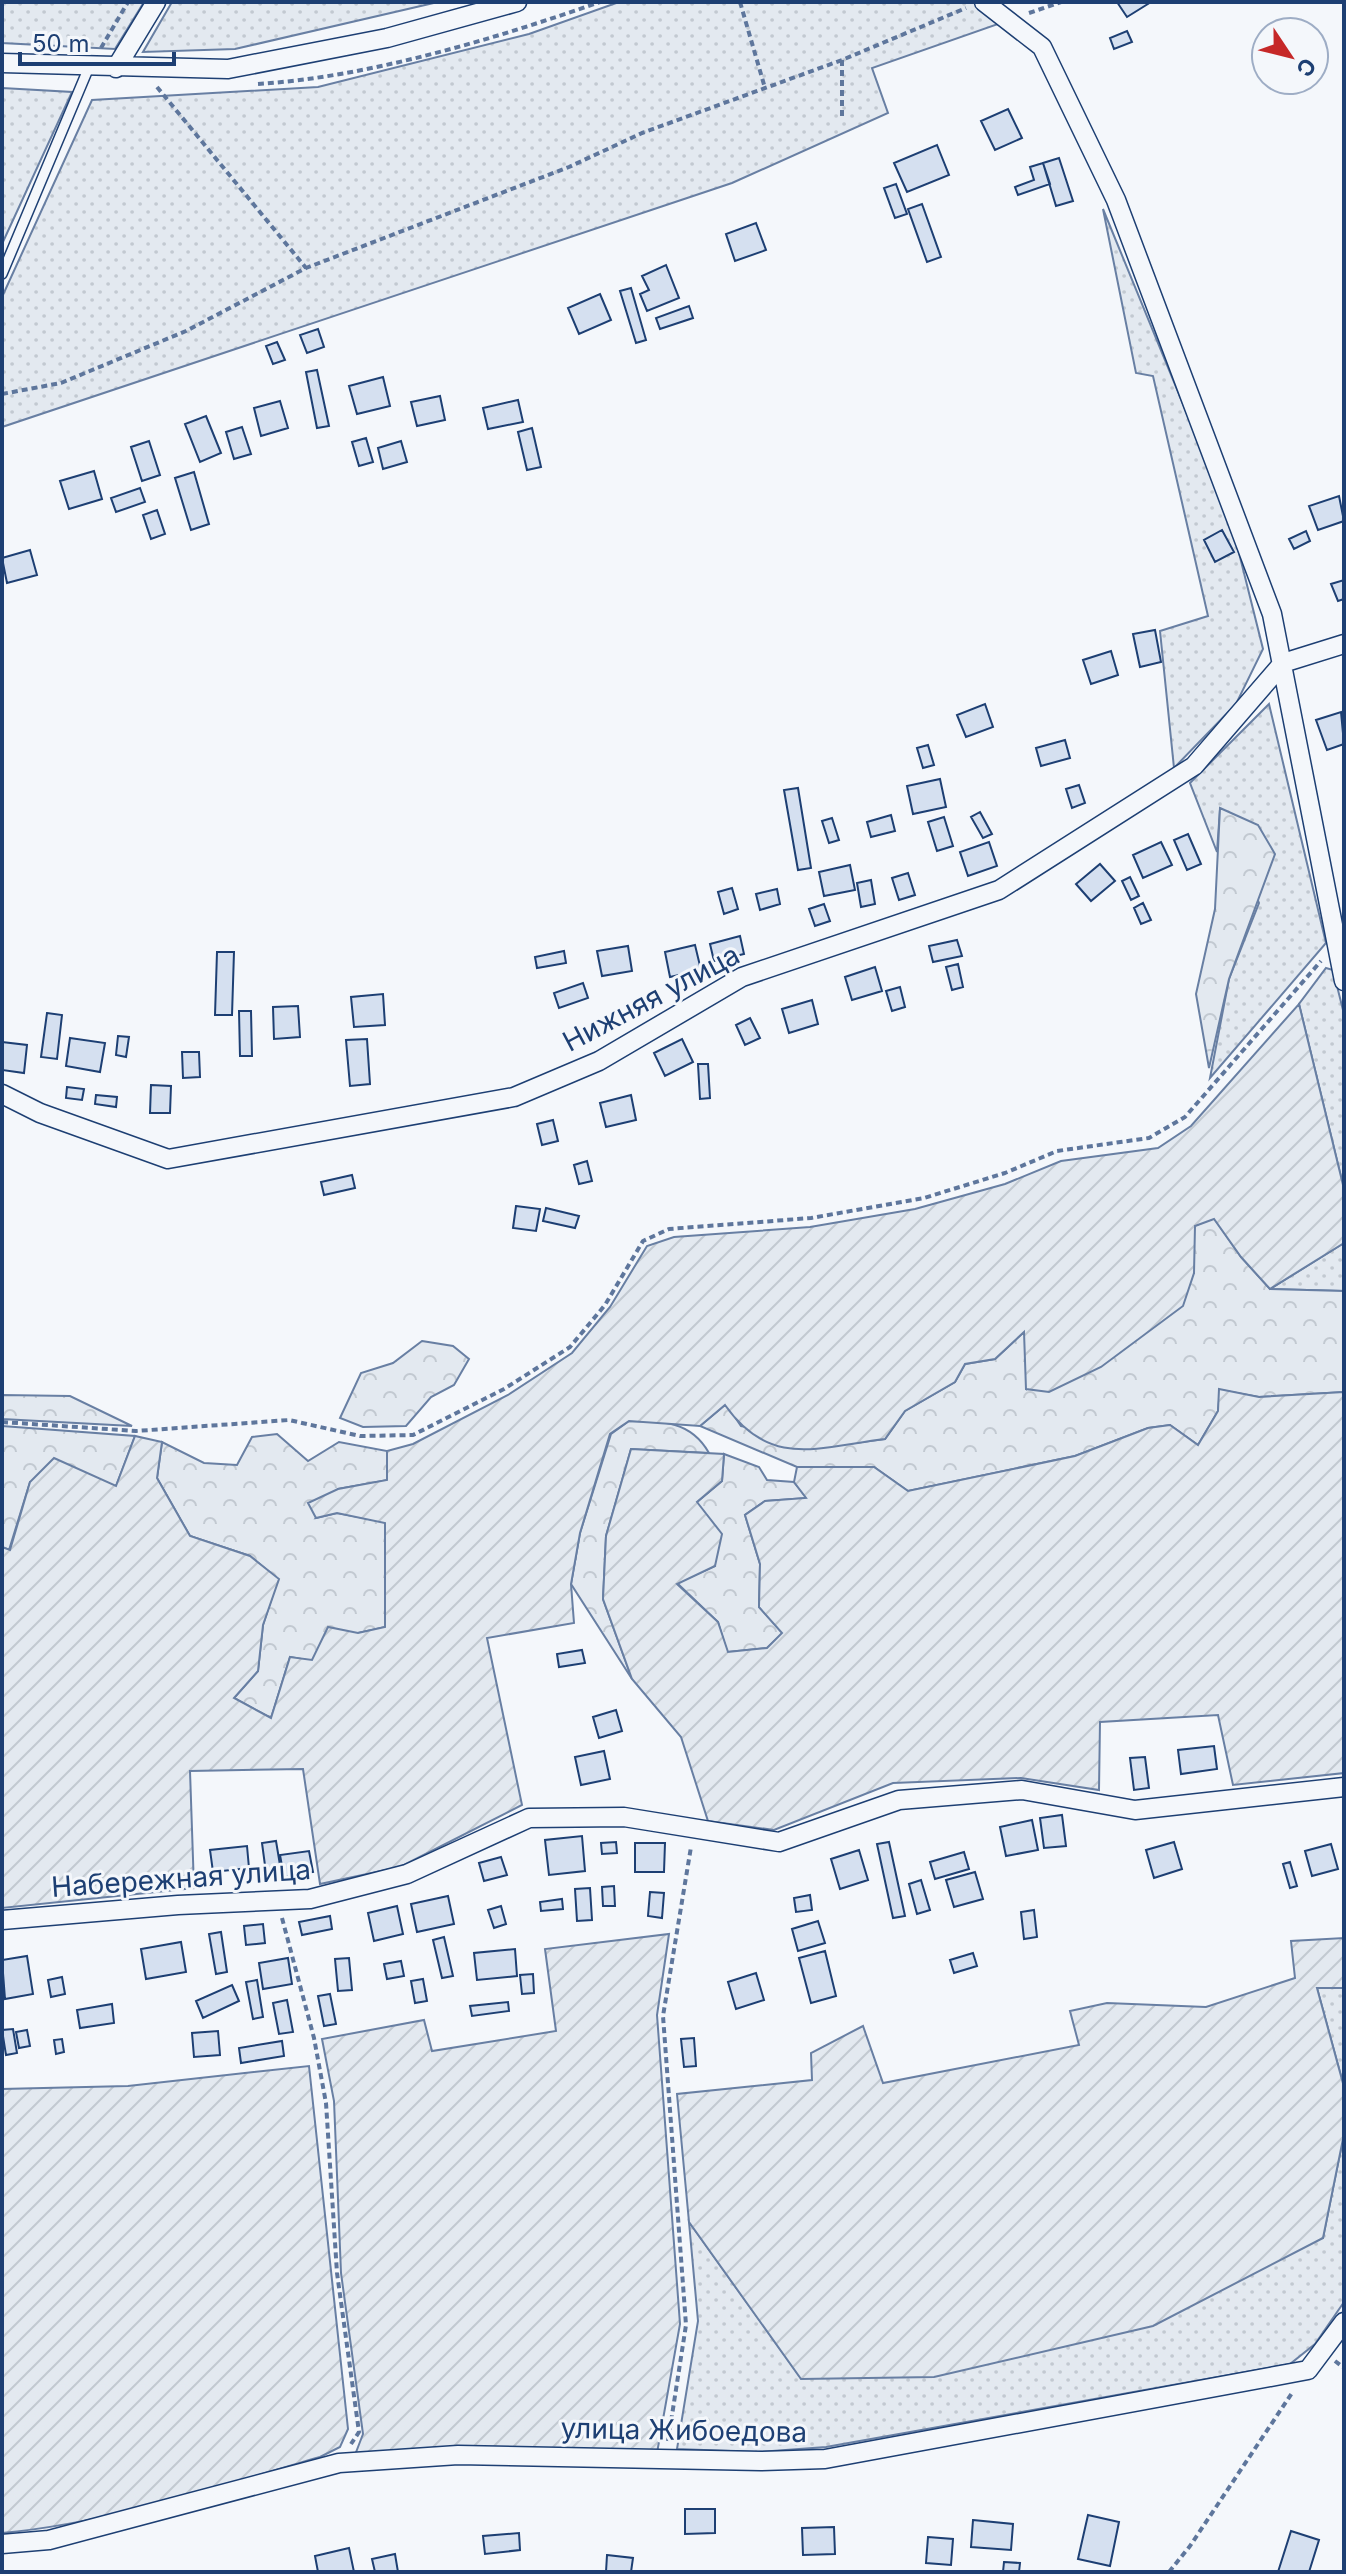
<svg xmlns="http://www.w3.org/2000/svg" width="1346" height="2574" font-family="Inter,sans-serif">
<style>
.grass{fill:url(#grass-dots);stroke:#687fa3;stroke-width:2}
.forest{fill:url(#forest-crowns);stroke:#687fa3;stroke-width:2}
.garden{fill:url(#garden-furrows);stroke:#687fa3;stroke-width:2}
.building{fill:#d5e0f0;stroke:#1d3f73;stroke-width:2}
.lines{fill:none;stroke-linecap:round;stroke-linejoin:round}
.lane-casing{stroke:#1d3f73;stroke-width:12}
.street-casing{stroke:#1d3f73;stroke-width:21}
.path{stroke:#5e769c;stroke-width:4;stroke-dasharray:6 4;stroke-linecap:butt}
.lane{stroke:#f4f7fb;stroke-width:9}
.street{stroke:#f4f7fb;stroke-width:18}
.labels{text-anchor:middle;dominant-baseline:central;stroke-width:6;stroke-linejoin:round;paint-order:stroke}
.street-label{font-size:28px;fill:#1d3f73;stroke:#f4f7fb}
</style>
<defs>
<pattern id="grass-dots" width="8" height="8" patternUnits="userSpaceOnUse" patternTransform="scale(2)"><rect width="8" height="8" fill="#e3e9f0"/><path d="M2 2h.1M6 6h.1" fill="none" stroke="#c2c9d1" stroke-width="1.8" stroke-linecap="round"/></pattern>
<pattern id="forest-crowns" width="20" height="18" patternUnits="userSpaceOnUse" patternTransform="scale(2)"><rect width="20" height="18" fill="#e3e9f0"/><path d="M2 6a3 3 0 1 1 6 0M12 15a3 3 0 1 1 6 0" fill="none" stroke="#c2c9d1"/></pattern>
<pattern id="garden-furrows" width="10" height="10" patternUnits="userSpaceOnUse" patternTransform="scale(2)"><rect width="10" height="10" fill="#e3e9f0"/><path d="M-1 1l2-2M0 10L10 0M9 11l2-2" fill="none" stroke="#c2c9d1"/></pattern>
</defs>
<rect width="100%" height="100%" fill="#f4f7fb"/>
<!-- grass -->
<path class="grass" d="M2,2h142l-29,47 -113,-6z
M172,2h266l-203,47 -92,3z
M619,2h354l28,21 -129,45 16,45 -156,70 -730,244v-130l90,-197 226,-13 211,-53z
M2,88l70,4 -70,152z
M1103,209l128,312 32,128 -27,55 -62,64 -14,-137 48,-15 -55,-240 -17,-3z
M1269,704l57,239 -116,135 19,-99 30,-76 -39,-94 -3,43 -27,-69z
M1326,968l7,2 11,44v175l-45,-185z
M1344,1243v48l-74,-2z
M1317,1988h27v99z
M1344,2134v168l-29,42 -25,20 -464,83 -68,5 -81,-3 21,-128 -9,-99 112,156 522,-140z"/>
<!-- forest -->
<path class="forest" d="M1220,808l38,17 17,29 -46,125 -20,89 -13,-74 19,-85z
M1214,1218l27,39 29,32 74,2v101l-85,5 -39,-7 -2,21 -20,34 -28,-20 -22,3 -73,28 -167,35 -34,-24h-77l-97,-41 26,-22 15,22 106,18 38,-5 20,-28 50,-29 10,-18 30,-5 30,-28 2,58 167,-116v-47z
M422,1341l31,5 16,13 -15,26 -23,12 -25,29 -43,1 -23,-9 21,-45 32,-10z
M2,1395l68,1 62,30 -130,-7z
M629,1421c34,0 62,0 80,32l-78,-4 -25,87 -3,63 29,80 -61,-95 9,-51 31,-99z
M2,1426l133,10 -19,50 -86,-4 -21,68 -7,-3z
M277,1434l31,27 31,-19 48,9 1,29 -50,9 -22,29 21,-5 48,9v105l-27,6 -46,28 -22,-4 -19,61 -37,-20 24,-27 5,-46 15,-46 -28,-23 -60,-20 -33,-58 5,-36 42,21 33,2 15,-28z
M724,1454l35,13 8,13 27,2 13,16 -42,3 -20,14 15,49 -1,43 24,26 -16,15 -40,4 -9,-30 -41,-39 38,-17 -18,-64 25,-21z"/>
<!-- garden -->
<path class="garden" d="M1299,1004l45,185v54l-74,46 -29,-32 -27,-38 -19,7 -1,47 -11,33 -82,61 -52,25 -23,-3 -2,-57 -29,27 -30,5 -10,18 -50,29 -20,28c-67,8 -115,30 -160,-34l-25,21 -71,-5 -19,13 -30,99 -9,51 3,39 -87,15 35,167 -122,62 -80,17 -17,-115 -113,2 4,117 -192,20v-361l8,3 20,-68 24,-24 62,28 19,-50 27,6 -5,36 33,58 60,20 29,23 -16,46 -5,46 -24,27 37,20 19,-61 22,3 16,-33 30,6 27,-6v-104l-48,-10 -21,5 -8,-15 30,-14 49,-9v-29l26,-7 95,-49 64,-42 38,-46 37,-61 27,-9 136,-10 105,-18 90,-25 56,-23 97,-13 33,-22z
M1219,1389l40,8 85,-5v381l-111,12 -15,-70 -118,7 -1,68 -78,-12 -128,5 -119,47 -66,-9 -27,-84 -49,-58 -29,-80 3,-63 25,-87 93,5 -2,27 -25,21 25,32 -7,32 -38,18 41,38 10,30 39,-4 15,-15 -23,-26 1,-43 -15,-49 20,-14 41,-3 -12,-16 3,-15h77l34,24 167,-35 73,-28 22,-3 28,20 20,-34z
M669,1934l-12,81 23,309 -23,129 -302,2 8,-21 -22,-161 -7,-172 -12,-62 102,-19 8,31 124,-20 -11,-82z
M1344,1938v50h-27l27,99v47l-21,104 -170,88 -219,51 -133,2 -112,-157 -12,-128 135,-14 -1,-27 52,-27 20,57 196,-38 -9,-34 37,-8 99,4 89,-29 -4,-37z
M309,2066l39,363 -8,18 -20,10c-104,30 -210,66 -318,76v-444l126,-3z"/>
<!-- building -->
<path class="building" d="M1117,2h34l-24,15z
M1127,31l5,11 -18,7 -4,-11z
M1008,109l14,29 -27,12 -14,-29z
M937,145l12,30 -42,17 -13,-29z
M1059,158l14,43 -17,5 -13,-43z
M1043,163l7,21 -32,11 -3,-8 19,-7 -4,-13z
M896,184l11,30 -12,4 -11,-30z
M922,204l19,53 -14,5 -19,-53z
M756,223l10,27 -31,11 -9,-27z
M666,265l13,33 -32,13 -7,-17 9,-4 -7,-14z
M631,288l15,52 -10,3 -16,-52z
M600,294l11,26 -32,14 -11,-26z
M689,306l4,12 -33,11 -4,-11z
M318,329l6,18 -17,6 -7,-18z
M277,342l8,18 -12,4 -7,-18z
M317,370l12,56 -12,2 -11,-56z
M383,377l7,29 -33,8 -8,-28z
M440,396l5,24 -28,6 -6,-24z
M518,400l5,22 -35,7 -5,-21z
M280,401l8,27 -27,8 -7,-28z
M206,416l15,37 -21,9 -15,-38z
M242,427l9,27 -17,5 -8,-27z
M532,428l9,39 -14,3 -9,-38z
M366,438l7,24 -14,4 -7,-24z
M149,441l11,34 -18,6 -11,-34z
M401,441l6,21 -24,7 -5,-21z
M94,471l8,28 -33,10 -9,-28z
M194,472l15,52 -18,6 -16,-52z
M140,488l5,14 -29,10 -5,-14z
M1339,496l5,25 -26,9 -9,-24z
M157,510l8,24 -14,5 -8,-24z
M1222,530l12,22 -19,10 -11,-22z
M1306,531l4,10 -16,8 -5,-10z
M30,550l7,25 -30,8 -5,-25z
M1344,580v19l-6,2 -7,-17z
M1155,630l6,32 -21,5 -7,-33z
M1111,651l7,24 -27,9 -8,-24z
M985,704l8,23 -27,10 -9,-22z
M1341,712l3,32 -17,6 -11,-30z
M1065,740l5,18 -29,8 -5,-18z
M928,745l6,20 -11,3 -6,-20z
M940,779l6,28 -33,7 -6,-28z
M1079,785l6,18 -13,5 -6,-19z
M798,788l13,80 -13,2 -14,-80z
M980,812l12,22 -9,4 -12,-21z
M891,815l4,16 -24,6 -4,-15z
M944,817l9,29 -16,5 -9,-29z
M832,818l7,22 -10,3 -7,-22z
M1188,834l13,30 -14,6 -13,-30z
M989,842l8,24 -29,10 -8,-24z
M1161,842l11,23 -29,13 -10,-23z
M1100,864l15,17 -24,20 -15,-17z
M850,865l5,25 -31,6 -5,-24z
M908,873l7,22 -16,5 -7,-22z
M1130,877l9,19 -8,4 -9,-19z
M871,880l4,24 -14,3 -4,-24z
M732,888l6,21 -14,5 -6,-22z
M777,889l3,15 -20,6 -4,-16z
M1143,903l8,17 -10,4 -7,-16z
M824,904l6,17 -15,5 -6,-17z
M740,936l4,18 -30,7 -4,-17z
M957,940l5,16 -29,6 -4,-16z
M695,945l6,25 -31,7 -5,-25z
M628,946l4,25 -30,5 -5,-25z
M564,951l2,12 -29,5 -2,-11z
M217,952h17l-2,63h-17z
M958,964l5,23 -11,3 -6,-23z
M875,967l7,24 -30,9 -7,-23z
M583,983l5,15 -29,10 -5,-15z
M900,987l5,20 -13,4 -6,-20z
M383,994l2,31 -31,2 -3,-30z
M812,1000l6,24 -29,9 -7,-24z
M298,1006l2,31 -26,2 -1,-32z
M239,1011h12l1,45h-12z
M47,1013l15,2 -5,44 -16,-2z
M750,1018l10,20 -15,7 -9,-20z
M118,1036l11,1 -3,20 -10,-2z
M70,1038l35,5 -5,29 -34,-6z
M367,1039l3,45 -20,2 -4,-46z
M682,1039l11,23 -28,14 -11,-23z
M2,1042l25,3 -3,28 -22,-3z
M182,1052h17l1,25 -17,1z
M698,1064h10l2,34 -10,1z
M151,1085l20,1 -1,27h-20z
M67,1087l17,2 -2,11 -16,-2z
M96,1095l21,2 -1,10 -21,-3z
M631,1095l5,25 -30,7 -6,-24z
M553,1120l5,21 -16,4 -5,-21z
M587,1161l5,20 -13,3 -5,-19z
M352,1175l3,13 -31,7 -3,-13z
M516,1206l24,3 -4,22 -23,-3z
M546,1208l33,8 -4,12 -32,-7z
M582,1650l3,13 -26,4 -2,-13z
M616,1710l6,21 -23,7 -6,-21z
M1214,1746l3,23 -36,5 -3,-24z
M604,1751l6,28 -29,6 -6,-28z
M1145,1757l4,31 -15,2 -4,-32z
M1062,1815l4,31 -22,2 -4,-30z
M1032,1820l6,30 -32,6 -6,-29z
M582,1836l3,35 -36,4 -4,-35z
M276,1841l5,30 -15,2 -4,-30z
M616,1842l1,11 -15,1 -1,-11z
M889,1842l16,74 -12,2 -16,-74z
M1174,1842l8,27 -28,9 -8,-28z
M635,1843h30l-1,29h-29z
M1331,1844l7,25 -26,7 -7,-25z
M247,1846l2,22 -36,4 -3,-22z
M859,1850l9,30 -28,9 -9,-30z
M309,1851l4,21 -29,5 -4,-22z
M964,1852l5,17 -34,10 -5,-17z
M501,1857l6,18 -23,6 -5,-18z
M1290,1862l7,24 -7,2 -7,-24z
M975,1872l8,27 -29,8 -8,-27z
M921,1880l9,30 -13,4 -8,-30z
M614,1886l1,20h-12l-1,-19z
M590,1888l2,32 -15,1 -2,-32z
M650,1892l14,1 -2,25 -14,-2z
M810,1895l2,15 -16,2 -2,-14z
M448,1896l6,28 -37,8 -6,-28z
M562,1899l1,10 -22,2 -1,-9z
M397,1906l6,28 -29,7 -6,-28z
M501,1906l5,18 -12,4 -6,-18z
M1034,1910l3,27 -13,2 -3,-27z
M330,1916l2,13 -30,6 -3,-13z
M818,1921l7,22 -27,8 -6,-22z
M263,1924l2,19 -19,2 -2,-19z
M221,1932l6,40 -11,2 -7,-40z
M444,1937l9,39 -11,2 -9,-38z
M181,1942l5,30 -40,7 -5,-30z
M515,1949l2,27 -40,4 -3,-27z
M825,1951l11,45 -25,7 -12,-45z
M973,1953l4,13 -23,7 -4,-13z
M27,1956l6,38 -28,5 -3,-39z
M288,1958l4,26 -29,5 -4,-26z
M349,1958l3,32 -14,1 -3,-32z
M401,1961l3,15 -17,3 -3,-15z
M756,1973l8,27 -28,9 -8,-27z
M533,1974l1,19 -12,1 -2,-19z
M62,1977l3,17 -14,3 -3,-17z
M423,1979l4,22 -12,2 -4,-22z
M257,1980l6,37 -10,2 -7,-37z
M232,1985l7,16 -36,17 -7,-17z
M330,1994l6,30 -12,2 -6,-30z
M287,2000l6,32 -14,2 -6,-31z
M508,2002l1,9 -37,5 -2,-10z
M112,2004l2,19 -34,5 -3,-18z
M13,2029l4,24 -11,2 -4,-25z
M27,2030l3,16 -11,2 -3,-16z
M218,2031l2,24 -26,2 -2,-24z
M694,2038l2,28 -12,1 -3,-28z
M62,2039l2,13 -8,2 -2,-14z
M282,2041l2,15 -43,7 -2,-15z
M685,2509h30v24l-30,1z
M1088,2515l31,7 -9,44 -32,-7z
M973,2520l40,4 -2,26 -40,-3z
M834,2527l1,27 -32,1 -1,-27z
M1291,2531l28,9 -10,32h-31z
M519,2533l1,17 -35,4 -2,-18z
M928,2537l25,2 -2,26 -25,-2z
M349,2548l5,24h-36l-3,-16z
M395,2554l3,18h-23l-3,-13z
M607,2555l26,3 -2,14h-25z
M1004,2562l16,1 -1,9h-16z"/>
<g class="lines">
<!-- lane casing -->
<g class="lane-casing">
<path id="lane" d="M2,274l87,-207"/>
</g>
<!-- street casing -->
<g class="street-casing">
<path id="street" d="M984,2l58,45 74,153 156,414 72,367
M2,63l226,6 159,-31 130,-36
M116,68l40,-66
M2,1094l38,19 128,46 346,-62 85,-36 143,-84 257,-87 195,-124 89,-103 61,-19
M2,1920l176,-15 132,-6 97,-25 122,-56 95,-1 155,25 120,-42 123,-10 113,20 209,-23
M2,2544l47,-4 290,-77 119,-8 303,6 64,-2 483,-89 36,-48"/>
</g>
<!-- path -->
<path class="path" d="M740,2l25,86
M1029,13l32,-11
M101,48l27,-46
M842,60v60
M258,84c111,-7 236,-45 342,-82
M157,87l149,181
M2,394l59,-11 125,-52 120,-63 263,-101 73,-34 200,-73 124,-52
M2,1422l134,9 153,-11 71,16 53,-1 91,-46 66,-42 35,-42 38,-64 26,-12 142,-11 113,-20 81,-25 52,-22 92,-13 36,-21 136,-156
M282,1918l32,120 12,65 11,170 22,159 -8,12
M1335,2361l9,7
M668,2441l18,-116 -23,-309 28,-169
M1169,2572l21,-26 102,-153"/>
<!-- lane -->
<use href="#lane" class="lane"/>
<!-- street -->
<use href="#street" class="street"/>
</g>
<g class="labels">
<!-- street labels -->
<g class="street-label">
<text transform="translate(651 998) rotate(-28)">Нижняя улица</text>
<text transform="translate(181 1878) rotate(-4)">Набережная улица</text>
<text transform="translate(684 2430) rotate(1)">улица Жибоедова</text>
</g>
</g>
<!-- border -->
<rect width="1346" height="2574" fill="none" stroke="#1d3f73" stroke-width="8"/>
<!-- north arrow -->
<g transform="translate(1290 56) rotate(125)"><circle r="38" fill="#f4f7fb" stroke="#9eadc5" stroke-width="2"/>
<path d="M0-6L14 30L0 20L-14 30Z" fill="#c62828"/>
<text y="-12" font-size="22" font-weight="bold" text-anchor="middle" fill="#1d3f73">С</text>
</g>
<!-- scale -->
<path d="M20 52v12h154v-12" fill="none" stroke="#1d3f73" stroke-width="4"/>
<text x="32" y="52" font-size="24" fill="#1d3f73" stroke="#f4f7fb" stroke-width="6" paint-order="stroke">50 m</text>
</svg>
